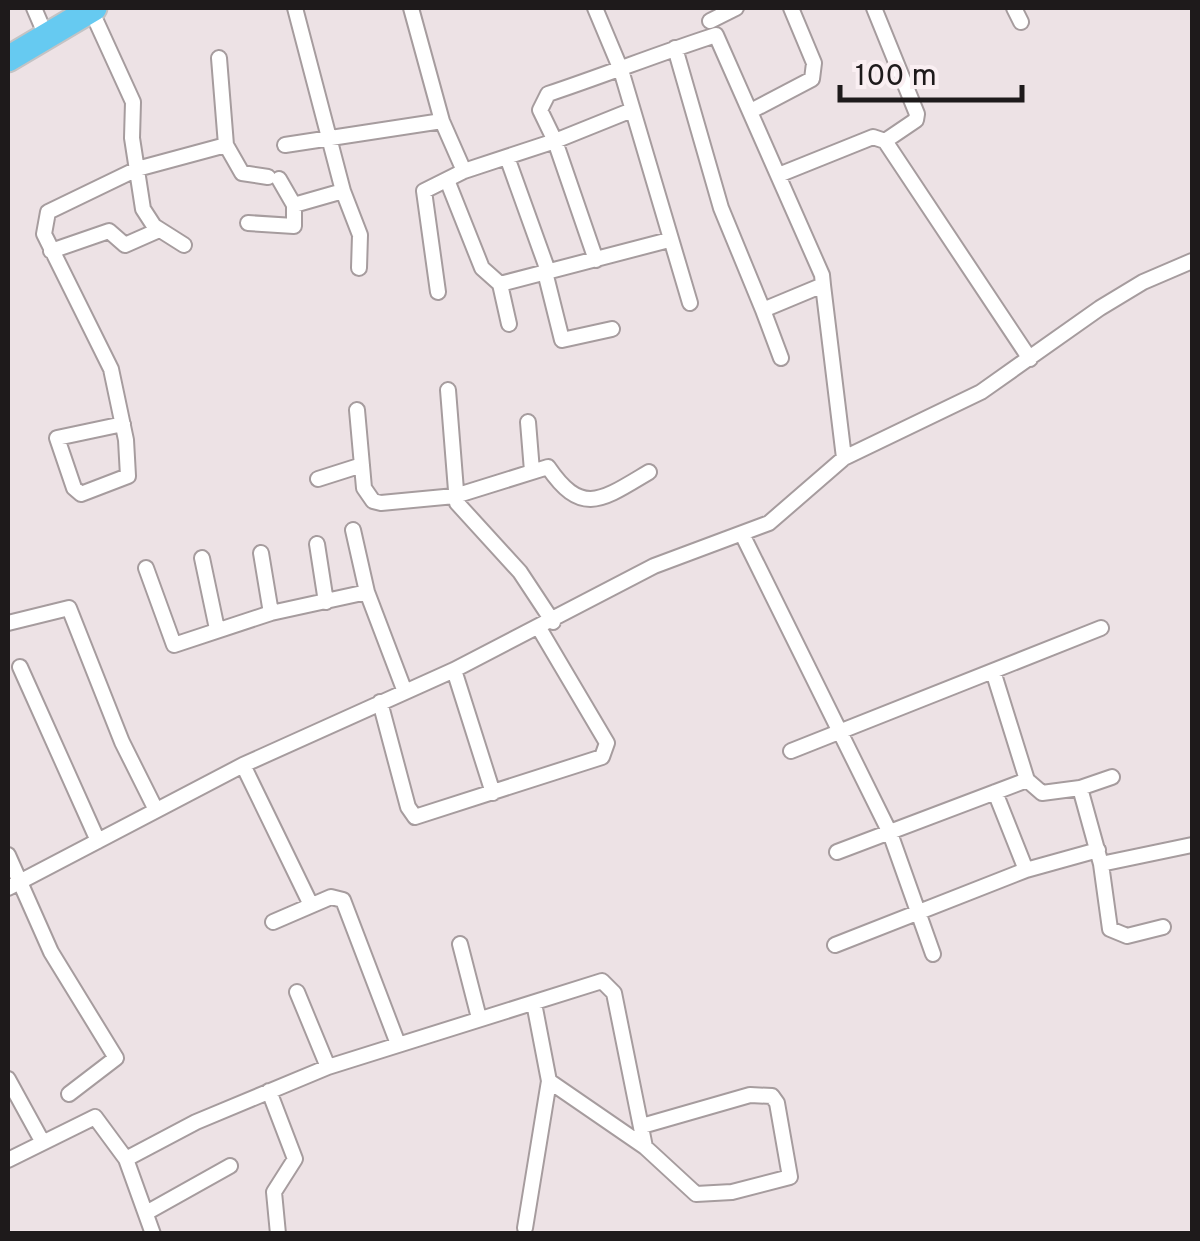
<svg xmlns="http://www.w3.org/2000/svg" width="1200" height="1241" font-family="Overpass,sans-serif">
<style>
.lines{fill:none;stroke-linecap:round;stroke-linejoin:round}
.street-casing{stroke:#a69c9e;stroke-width:18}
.highway-casing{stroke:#c4c3c4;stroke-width:29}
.street{stroke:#fff;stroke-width:14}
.highway{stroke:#66caf1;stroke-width:25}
</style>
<rect width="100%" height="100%" fill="#ede2e5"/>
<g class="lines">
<!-- street casing -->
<g class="street-casing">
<path id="street" d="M34,8l12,28
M295,8l48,183 17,44 -1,33
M411,8l31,113 22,50 -40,20 14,101
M595,8l26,62 69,233
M874,8l43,106 -1,6 -31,21
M1014,8l7,14
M91,10l42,92 -1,36 11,71 11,17 30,19
M710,21l26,-13
M219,58l7,87
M751,111l61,-32 2,-16 -23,-55
M285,145l157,-24
M507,157l41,114
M464,171l91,-30 -15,-31 8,-16c57,-19 112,-41 168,-59l106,240 1,10 -60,25 -42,-102 -46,-160
M781,174l92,-37 12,4 145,218
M279,179l15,26
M447,180l35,88 18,16
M248,223l46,3v-21l49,-14
M51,251l58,-20 16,14 34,-15
M596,260l-41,-119 77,-31
M545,272l17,68 50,-11
M823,285l21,173
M763,310l18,48
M509,324l-9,-40 169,-44
M448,390l9,113 63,69 33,50
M357,410l7,78 9,13 8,2 74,-7 93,-29c34,50 54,33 101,5
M528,422l4,49
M123,424l-66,14 17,50 7,6 47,-18 -2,-36 -15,-71 -67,-135 4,-22 89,-43 89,-24 16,28 26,4
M318,479l44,-14
M353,530l14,62 38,100
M743,536l147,297 43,121
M317,544l9,58
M261,553l10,60
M202,558l15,71
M146,568l28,77 97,-32 96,-21
M8,623l61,-15 53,134 34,68
M20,667l78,174
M454,670l39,123
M993,671l34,109
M380,702l28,105 7,10 187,-60 5,-14 -68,-115
M791,751l310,-123
M243,765l68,140
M1080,788l32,-11
M995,792l31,78
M837,852l190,-72 15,13 38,-5 21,76 9,65 17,7 36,-9
M8,855l43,97 65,106 -47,36
M1101,864l91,-19
M8,888l235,-123 211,-95 200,-104 115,-43 75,-65 137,-66 119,-84 43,-26 49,-21
M273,922l58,-25 12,3 55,144
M460,944l19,74
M835,945l191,-75 72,-20
M297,992l31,75
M8,1079l34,62
M549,1081l96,66 51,47 36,-2 58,-15 -13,-74 -5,-7 -22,-1 -108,31
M269,1091l26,68 -21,33 4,42
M126,1159l70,-37 132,-55 274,-86 12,12 31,154
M8,1160l87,-43 31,42 27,75
M146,1213l84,-47
M525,1228l24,-147 -15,-78"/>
</g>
<!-- highway casing -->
<g class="highway-casing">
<path id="highway" d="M8,59l86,-51"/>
</g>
<!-- street -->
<use href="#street" class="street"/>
<!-- highway -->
<use href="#highway" class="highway"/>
</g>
<!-- border -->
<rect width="1200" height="1241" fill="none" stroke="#1e1a1b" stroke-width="20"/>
<!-- scale -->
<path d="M840 85v15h182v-15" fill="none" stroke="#1e1a1b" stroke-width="5"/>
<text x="855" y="85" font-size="30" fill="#1e1a1b" stroke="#faeff2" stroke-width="8" paint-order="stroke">100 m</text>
</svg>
